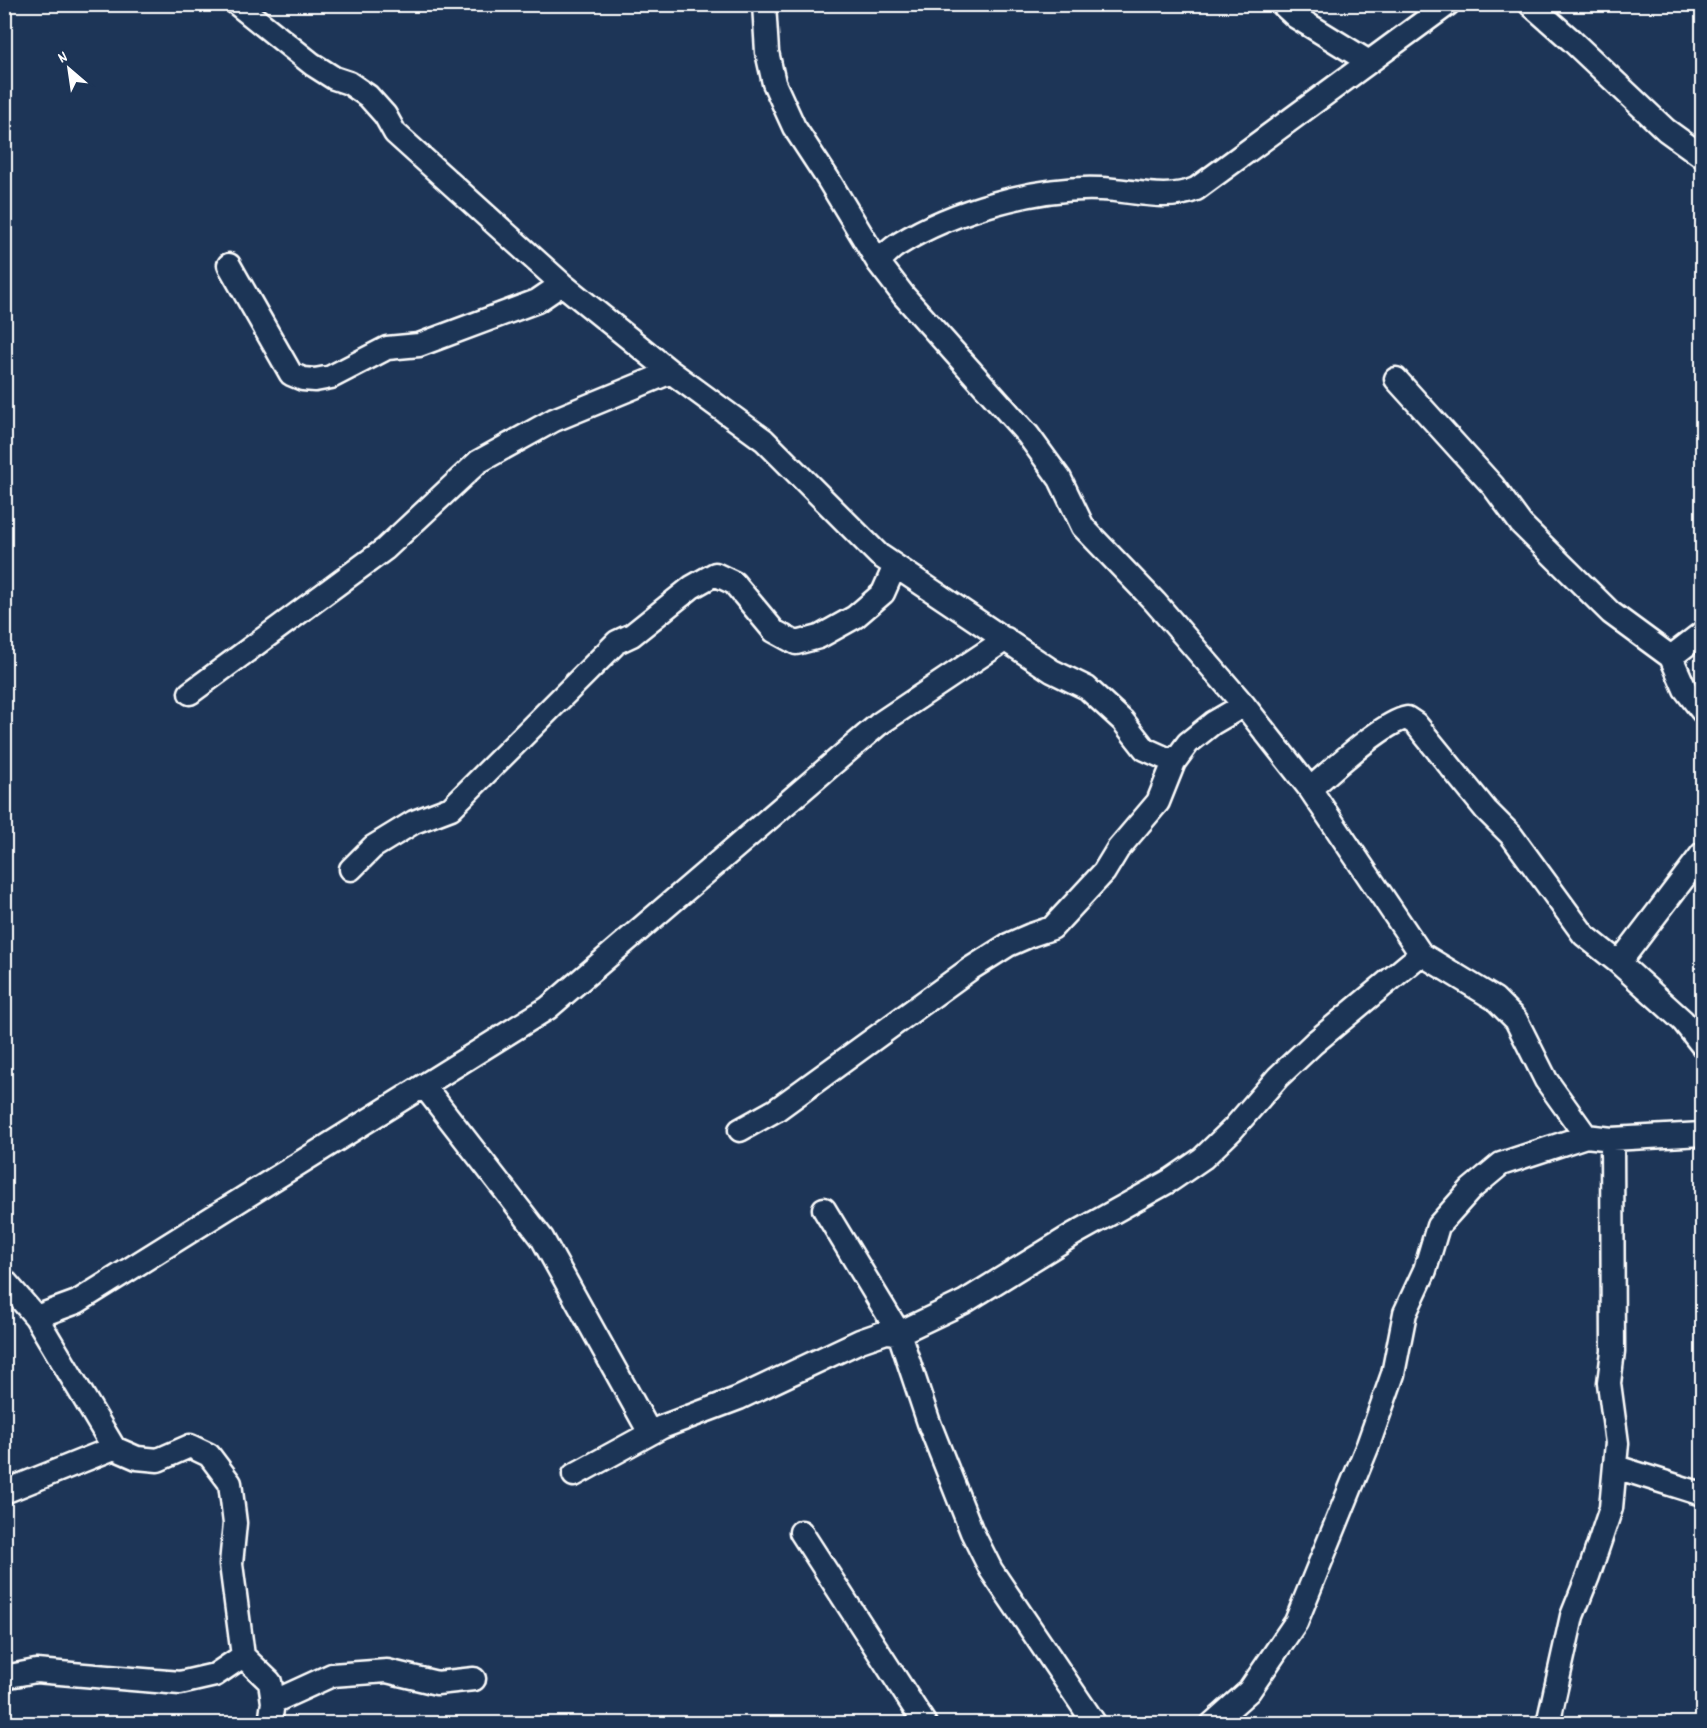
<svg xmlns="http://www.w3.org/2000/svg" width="1707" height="1728" font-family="Dekko,sans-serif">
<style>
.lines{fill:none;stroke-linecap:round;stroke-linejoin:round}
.minor-casing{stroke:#fff;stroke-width:27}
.minor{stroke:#1d3557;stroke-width:22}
</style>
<rect width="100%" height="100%" fill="#1d3557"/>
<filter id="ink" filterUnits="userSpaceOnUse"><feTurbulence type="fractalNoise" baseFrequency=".0167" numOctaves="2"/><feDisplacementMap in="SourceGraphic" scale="12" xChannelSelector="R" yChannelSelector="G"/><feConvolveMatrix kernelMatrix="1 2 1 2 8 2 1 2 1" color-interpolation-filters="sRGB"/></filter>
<g filter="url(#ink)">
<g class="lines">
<!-- minor casing -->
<g class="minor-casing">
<path id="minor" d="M237,4l75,60 22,14 15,5 19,13 17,19 10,18 167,151 109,88 93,68 115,115 173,116 35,17 36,33 22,28 29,13
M764,4l3,48 7,31 20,44 34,52 50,83 26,34 124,139 32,44 23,48 72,75 89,103 66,84 111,165 74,45 21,21 30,60 40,56
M1282,4l14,13 73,45
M1530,4l41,36 95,90 36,26
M878,262c7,-6 13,-14 21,-18 53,-33 139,-58 202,-55 32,1 64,13 95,0l252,-185
M229,265l62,109 12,5 12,1 16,-3 56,-29 32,-3 118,-44 25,-17
M1396,379l97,107 28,38 90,89 60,44 14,32 17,22
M1671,657l31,-24
M190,693l195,-144 93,-87 76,-42 117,-48
M1310,789c21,-18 73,-67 97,-71l9,6 70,86 25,25 73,100 35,28 64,58 19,24
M351,869l22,-22 41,-25 37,-14 166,-166 15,-7 60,-48 23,-13 19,9 40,48 22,12 23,-6 36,-20 28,-24 12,-27
M1619,963l83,-109
M424,1086l118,152 108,195
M740,1130l36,-20 194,-141 38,-24 23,-10 21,-7 52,-56 14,-23 40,-47 16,-40 14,-19 25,-20 31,-18
M824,1209l75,124 30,90 43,109 19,38 104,154
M4,1280l32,37 78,131 23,10 21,2 32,-14 19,9 21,28 5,40 -4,41 12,92 27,26 3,20 -3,22
M36,1317l41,-15 471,-294 331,-284 127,-85
M1616,1467l86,27
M574,1475l88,-48 77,-29 121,-57 26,-9 13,1 65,-31 110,-68 97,-54 32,-22 29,-28 46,-53 36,-34 107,-89
M4,1492l110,-44
M801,1532l124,192
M4,1677l32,-6 144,12 35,-8 28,-19
M273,1702l59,-27 55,-4 50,12 37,-4
M1212,1724l37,-33 47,-69 72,-177 25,-71 12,-61 20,-43 13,-44 33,-37 30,-25 85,-28 26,3 90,-5
M1548,1724l24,-108 16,-40 23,-68 6,-65 -8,-60 4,-32 -1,-212"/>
</g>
<!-- minor -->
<use href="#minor" class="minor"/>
</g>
</g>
<!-- margin -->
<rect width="1707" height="1728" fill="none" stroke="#1d3557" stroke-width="24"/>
<rect x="12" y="12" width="1683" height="1704" fill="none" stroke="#fff" stroke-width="2" filter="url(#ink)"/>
<!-- north arrow -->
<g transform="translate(69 69) rotate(331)" stroke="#1d3557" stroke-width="4.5" paint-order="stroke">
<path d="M0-4.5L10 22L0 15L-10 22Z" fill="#ffffff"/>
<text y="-9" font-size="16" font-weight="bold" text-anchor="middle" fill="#ffffff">N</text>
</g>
</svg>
